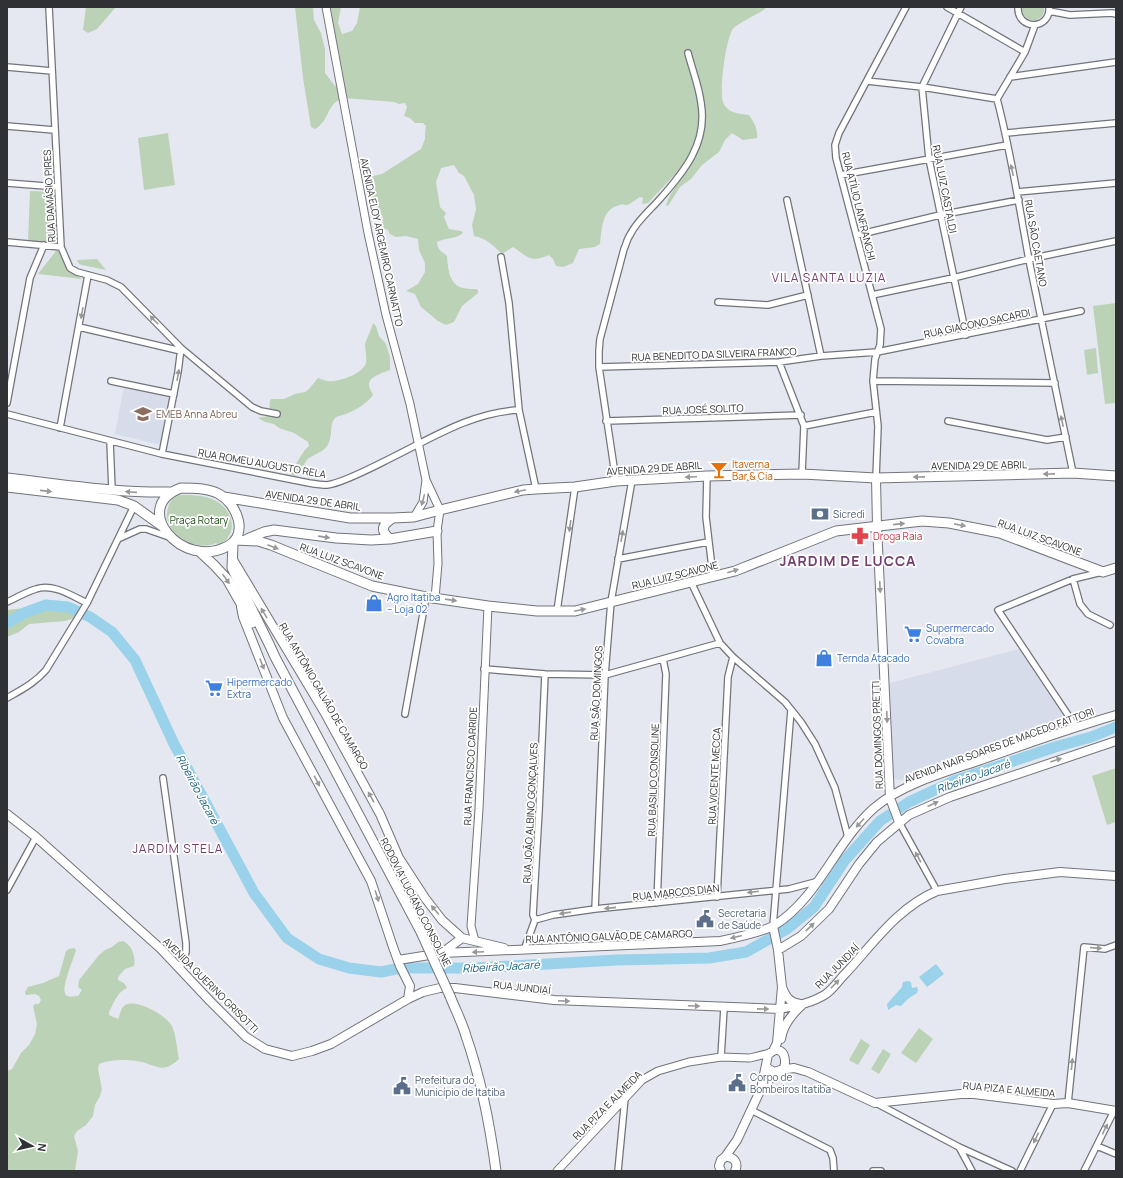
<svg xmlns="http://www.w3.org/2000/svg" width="1123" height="1178" font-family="Manrope,sans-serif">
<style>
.built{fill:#d7dcea}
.green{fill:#bbd2b7}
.water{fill:#99d2ea}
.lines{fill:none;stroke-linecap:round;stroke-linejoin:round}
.river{stroke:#99d2ea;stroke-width:11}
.minor-casing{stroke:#72747b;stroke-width:8}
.tertiary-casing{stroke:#72747b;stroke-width:9}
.secondary-casing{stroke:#72747b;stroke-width:10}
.primary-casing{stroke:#72747b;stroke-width:11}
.minor{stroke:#fff;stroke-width:5.5}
.tertiary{stroke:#fff;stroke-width:7}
.secondary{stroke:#fff;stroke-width:8}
.primary{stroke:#fff;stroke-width:9}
.primary-bridge-casing{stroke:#72747b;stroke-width:11;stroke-linecap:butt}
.primary-bridge{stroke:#fff;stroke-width:9}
.oneway{fill:#98989a}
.labels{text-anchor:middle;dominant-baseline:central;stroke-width:3.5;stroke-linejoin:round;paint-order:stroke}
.street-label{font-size:10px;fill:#303134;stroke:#fff}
.education-label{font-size:10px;fill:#785e54;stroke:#fff;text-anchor:start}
.food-label{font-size:10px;fill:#c56008;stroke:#fff;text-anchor:start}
.service-label{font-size:10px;fill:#4e5e75;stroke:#fff;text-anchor:start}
.park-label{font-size:10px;fill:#214f19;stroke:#fff}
.health-label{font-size:10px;fill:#be3a42;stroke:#fff;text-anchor:start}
.shop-label{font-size:10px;fill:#366cbe;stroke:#fff;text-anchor:start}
.water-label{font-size:11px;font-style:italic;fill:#165e76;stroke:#fff}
.quarter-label{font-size:12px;letter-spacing:1px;fill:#733f70;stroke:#fff}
.district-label{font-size:14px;font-weight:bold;letter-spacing:1px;fill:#733f70;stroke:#fff}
</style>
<rect width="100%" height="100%" fill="#e5e8f0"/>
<!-- built -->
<path class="built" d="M124,386l46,8 -9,51 -46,-11z
M1019,649l42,64 3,8 -4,5 -55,18 -63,19 -19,7 -20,10 -10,-1 -3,-96z"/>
<!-- green -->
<path class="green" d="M86,7h30l-19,22 -9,4 -5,-3z
M295,7h18l1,13 7,13 4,16v24l10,13 2,-2 -10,-77h14l-3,16 4,11 10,-3 5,-8 3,-16h406l-1,2c-7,5 -27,14 -32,20 -7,8 -14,62 -10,73 4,11 16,12 26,13 5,7 9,14 8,23l-14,2 -11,-7 -7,7 -6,12 -17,13 -11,14 -11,8 -12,19 -2,-1c4,-15 17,-24 20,-37l-1,-2 -5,3 -32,34 -6,1 1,-6 -3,-1c-4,2 -9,7 -13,8 -2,0 -5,-1 -7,0 -19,4 -18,24 -20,39l-5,3 -16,2 -6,14 -10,4 -7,-1 -3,-7 -4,-4c-19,8 -21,2 -36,-8l-11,7c-9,-9 -16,-16 -28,-18l-2,-11 4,-16 -2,-14 -10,-19 -5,-3 -5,-8 -13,3 -5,14 4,25 6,6 -2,4 5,12 12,2 2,2c-9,7 -16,4 -26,9 0,7 5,10 10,14 1,12 2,29 16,32 4,1 9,1 13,1l2,1v3l-16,13 -8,16 -8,3 -8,-4 -17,-14 -6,-13 -9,-3 12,-7 7,-12v-9l-6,-13 -1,-11 -12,-3 -10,1 -6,-3 -2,-4 -6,-2 1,-11 -7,-9 -5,1c2,-11 -4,-21 -3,-32l14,-3 39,-25 4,-10v-6l1,-7 -3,-3h-8l-5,-5 -6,-2 3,-9 -2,-4 -6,1 -5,-2 -50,-4c-18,5 -14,23 -29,31l-4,-2 -8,-49z
M1021,7h23c2,15 -20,20 -23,0z
M168,133l7,52 -31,5 -6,-52z
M30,191l27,1 4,46 -6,5 -27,-2z
M56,251h5c6,12 10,21 21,28l-44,-5z
M97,259l9,11 -24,-5 -3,-1 -2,-4z
M1116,303v100l-11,1 -12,-98z
M373,323l3,3 3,10 7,8 4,13v13c-6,2 -22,7 -21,15 0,3 3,7 4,10 -8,10 -16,14 -27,19 -3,1 -9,2 -11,4 -5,5 -3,15 -5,21 -3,13 -13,13 -22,20 -6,5 -6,22 -18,15 5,-7 13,-24 19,-28l-1,-4 -14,-9 -15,-5 -5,-4 -9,-2 -7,-4 11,-2c2,-6 -1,-12 2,-17h13l11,-5 10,-2 4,-3 9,-11c5,2 10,4 16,3 9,-1 29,-8 32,-18 1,-7 -1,-13 -1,-19 1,-4 7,-16 8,-21z
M1096,348l2,25 -11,2 -3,-25z
M180,495c12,0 23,0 34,5 15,7 24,25 13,39 -2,2 -6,4 -8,6l-3,-2c-20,10 -56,-11 -48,-35 2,-8 5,-10 12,-13z
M50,605c9,2 20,3 25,11l-3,3 -7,2 -36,3 -10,8 -12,5v-27z
M1116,768v54l-9,3 -15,-49z
M123,941c9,4 13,16 11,25l-9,3 -7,8v3l6,3 3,5c-10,4 -13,15 -18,24v3l9,4c2,-4 3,-11 6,-13 10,-9 42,9 48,20 4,9 5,23 7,33 -15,14 -20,8 -37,3 -10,-3 -33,-3 -43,2l-1,5 4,20 -2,7 -5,9 -2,11 -7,9 -9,6 -3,5 4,15 -3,20h-68v-100l5,-2 9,-16 8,-8 6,-11 2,-10 -4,-18 2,-2h4l2,-4 -2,-4 -4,-2 -9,1 -1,-3 3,-5 15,-4 16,-7 7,-25 3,-2 5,-1 2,2c-2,9 -16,39 -10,45 3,3 8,1 12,1l4,-6 -4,-3 1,-7 20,-25 6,-5 7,-3 6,-5z
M919,1028l14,11 -17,24 -15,-10z
M861,1039l9,6 -12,20 -9,-5z
M883,1049l8,5 -12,20 -8,-5z"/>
<!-- water -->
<path class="water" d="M936,964l8,10 -17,13 -8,-10z
M908,981l3,1 1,6 5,-1 1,3 -1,3 -8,5 -8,8 -5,-1 -8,5 -1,-6 15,-17 1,-5z"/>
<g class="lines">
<!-- river -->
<path class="river" d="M7,623l17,-10 22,-8 22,2 22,10 22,15 23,28 39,84 80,149 33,45 32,21 30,9 32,4 20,-4h74l142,-8 92,-2 37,-6 41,-23 27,-22 31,-47 35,-39 29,-19 45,-21 101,-34 36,-10 25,-10"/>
<!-- minor casing -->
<g class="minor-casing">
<path id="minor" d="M49,7l12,240 9,21 7,4 30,8 14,7 60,61 71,59 9,4 16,3
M947,7l78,45
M961,7l-39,80 7,72 37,176
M1018,7c-1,24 33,23 31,0
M1049,11l21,4 42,-2 4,1
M1035,25l-10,27 -28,47c14,53 22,107 32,161 14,71 29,142 44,213
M7,67l45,4
M1010,77l106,-15
M867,81l55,6 75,12
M7,126l47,4
M1006,133l110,-10
M841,175l166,-30
M7,183l51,4
M1017,192l99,-9
M787,200l34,156
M857,235l83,-20 79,-15
M7,242l54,5
M501,257l8,46 10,107 17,79
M872,295l81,-17 76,-19 87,-18
M718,302l50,3 40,-10
M79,327l102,24
M779,362l25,64 -2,48
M599,367l180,-5 42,-6 56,-4 204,-41
M111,381l63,13
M873,381l182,2
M7,403l23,-125 14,-33
M7,414l155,40 147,29c6,1 12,2 18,2 16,-2 46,-18 62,-26 41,-20 83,-47 130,-49
M606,421l195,-6
M948,421l99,19 19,-3
M804,426l72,-14
M60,428l28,-153
M110,441l2,49
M162,454l16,-82 3,-24
M707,476l-1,41 7,59
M876,478l2,-52 -5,-45 2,-22 5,-14 1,-16 -45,-171 -1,-13 4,-12 67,-126
M616,481l-17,-114v-16l1,-12 24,-90c2,-4 3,-10 6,-14 6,-13 19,-24 29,-35 25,-28 49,-57 42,-97 -2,-17 -9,-34 -13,-50
M120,538l20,-9h6l23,8
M618,559l90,-17
M1073,579l7,25 8,10 22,11
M691,582l29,61 13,14 52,45 16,20 14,22 20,44 13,49
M7,602c9,-4 19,-10 29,-13 17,-6 36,7 51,14
M557,611l18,-124
M484,669l61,5 60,1 115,-32
M7,698c14,-8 28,-15 39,-28l41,-67 47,-97
M405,714l21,-117
M1076,727l-78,-117 75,-31 29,-7
M163,778l23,165v9l-6,16
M899,822l38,69
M7,890l29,-53
M717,897l11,-220 5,-20
M657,903l9,-229 -3,-15
M595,909l10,-234 6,-73 21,-122
M535,920l18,-5 42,-6 194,-20 30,-8
M773,926l18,-216
M524,950l11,-30 -2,-5 6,-104 6,-137
M721,1057l3,-49
M876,1103l83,44 53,24
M1068,1103l16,-156 21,2 11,-4
M751,1110l79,40 3,8 1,13
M1097,1146l19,8
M959,1147l13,24
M618,1171l7,-73
M873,1171h8
M1020,1171l33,-67
M1084,1171l30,-60"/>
</g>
<!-- tertiary casing -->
<g class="tertiary-casing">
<path id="tertiary" d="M326,7l42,226 18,82 24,89 16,76 14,30 -3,21 1,33 -3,34
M414,517l9,-15 3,-22
M475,941l-4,-15 8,-117 9,-203
M557,1171l85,-91 16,-9 31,-9 32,-5 29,1 20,-5"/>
</g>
<!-- secondary casing -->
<g class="secondary-casing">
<path id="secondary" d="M876,478l1,48 13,272 9,24
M232,558l94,157 54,99 19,44 26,40 17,22 20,18 42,10
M241,607l2,10 40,101 88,163 22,66 7,19 10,20 -2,13
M7,814l29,23 125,112 49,52 36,36 19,12 27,7 20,-5 19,-7 77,-45 15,-7 17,-4h15l99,12 226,9c16,-3 32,-6 46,-15 7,-5 13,-14 19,-20 28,-30 53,-67 92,-83l68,-12 55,-7 56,4
M778,950l23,-14 28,-27 30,-45 18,-22 32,-27 41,-18 166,-56
M442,953l20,-15
M398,960l44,-7 278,-12c14,-3 43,-9 55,-16 44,-28 60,-82 99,-117 28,-24 72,-36 107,-48 45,-16 90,-32 135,-45
M782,987c4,10 7,15 18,17
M781,1039c2,-14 11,-25 21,-34
M773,1051l4,-8 5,-56 -4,-37 -5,-24
M780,1070l14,-2 14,4 67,31 86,-9h13l79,10 15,-1 48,8
M762,1088l15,-17
M725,1157c9,-1 14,6 10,14
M721,1171l-2,-5 2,-6 4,-3 12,-17 24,-51 7,-34c21,-21 25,33 -2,12"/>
</g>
<!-- primary casing -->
<g class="primary-casing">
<path id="primary" d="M7,478c54,6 109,15 163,14
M7,487l111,13 16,6 28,20
M181,488c12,0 27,0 38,6 18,10 30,40 9,52 -46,25 -99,-39 -47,-58z
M224,497l126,21h43l21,-1 26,-7 83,-20 13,-1 39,-2 41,-6 91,-5 95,-2 74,4 197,-5 43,3
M247,539l17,-7 10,-2 62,8 35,2 19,-1 47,-8
M390,539c-11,-9 -7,-15 3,-21
M235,540l23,1 13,4 101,41 54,11 62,9 49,5h38l160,-40 101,-40 86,-10 27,2 51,10 103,39 13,-4
M233,544l-1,24 38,78 5,11 146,275
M199,551l15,14 13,14 25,44
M450,996c5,13 12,26 16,40 15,43 24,89 30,135"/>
</g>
<!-- minor -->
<use href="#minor" class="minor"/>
<!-- tertiary -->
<use href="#tertiary" class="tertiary"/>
<!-- secondary -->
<use href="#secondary" class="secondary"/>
<!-- primary -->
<use href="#primary" class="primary"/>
<!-- primary-bridge casing -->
<g class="primary-bridge-casing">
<path id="primary-bridge" d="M421,932l29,64"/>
</g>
<!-- primary-bridge -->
<use href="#primary-bridge" class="primary-bridge"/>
</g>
<!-- one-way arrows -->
<defs><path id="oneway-solid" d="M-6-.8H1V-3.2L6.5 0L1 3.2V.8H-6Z"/></defs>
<g class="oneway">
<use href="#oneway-solid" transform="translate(1012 170) rotate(-103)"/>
<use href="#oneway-solid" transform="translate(82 313) rotate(100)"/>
<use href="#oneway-solid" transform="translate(154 320) rotate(-134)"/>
<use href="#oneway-solid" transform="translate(178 375) rotate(-80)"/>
<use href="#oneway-solid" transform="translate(1062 421) rotate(-102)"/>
<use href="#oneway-solid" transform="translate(1049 474) rotate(179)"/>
<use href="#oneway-solid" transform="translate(691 477) rotate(177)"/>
<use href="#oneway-solid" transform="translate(919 477) rotate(179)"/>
<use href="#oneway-solid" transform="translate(46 491) rotate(6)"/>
<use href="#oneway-solid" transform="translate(520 491) rotate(168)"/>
<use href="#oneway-solid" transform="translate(131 492) rotate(-176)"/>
<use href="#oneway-solid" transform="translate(423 500) rotate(105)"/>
<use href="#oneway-solid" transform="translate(899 524) rotate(-6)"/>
<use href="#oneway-solid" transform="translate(960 525) rotate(11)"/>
<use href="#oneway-solid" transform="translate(570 526) rotate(98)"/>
<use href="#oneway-solid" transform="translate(622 536) rotate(-80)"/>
<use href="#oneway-solid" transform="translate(324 537) rotate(8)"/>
<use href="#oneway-solid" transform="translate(273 547) rotate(21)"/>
<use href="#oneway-solid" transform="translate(733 571) rotate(-17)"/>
<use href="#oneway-solid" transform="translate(226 579) rotate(54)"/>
<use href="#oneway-solid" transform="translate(880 587) rotate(87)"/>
<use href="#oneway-solid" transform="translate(451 600) rotate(8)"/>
<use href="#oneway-solid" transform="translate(580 610) rotate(-12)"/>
<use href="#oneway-solid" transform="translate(264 613) rotate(-121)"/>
<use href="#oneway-solid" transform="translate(262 664) rotate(68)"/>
<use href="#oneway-solid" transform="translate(887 717) rotate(88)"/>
<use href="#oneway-solid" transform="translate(1056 760) rotate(-19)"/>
<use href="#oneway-solid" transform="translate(317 781) rotate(62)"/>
<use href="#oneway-solid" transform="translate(371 797) rotate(-119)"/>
<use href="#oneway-solid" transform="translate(933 804) rotate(-24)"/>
<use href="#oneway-solid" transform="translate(860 823) rotate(132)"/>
<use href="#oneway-solid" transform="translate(918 857) rotate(-119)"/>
<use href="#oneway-solid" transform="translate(753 892) rotate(173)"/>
<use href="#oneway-solid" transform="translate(377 896) rotate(72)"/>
<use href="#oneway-solid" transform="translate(610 908) rotate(174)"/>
<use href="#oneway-solid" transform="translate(435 910) rotate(-130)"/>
<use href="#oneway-solid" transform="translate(565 913) rotate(172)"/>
<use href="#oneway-solid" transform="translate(810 927) rotate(-43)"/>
<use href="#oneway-solid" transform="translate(736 937) rotate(166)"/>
<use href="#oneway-solid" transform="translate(1096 948) rotate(5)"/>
<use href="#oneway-solid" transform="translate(478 952) rotate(177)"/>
<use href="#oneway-solid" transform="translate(835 984) rotate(-46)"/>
<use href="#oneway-solid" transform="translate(564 1001) rotate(2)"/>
<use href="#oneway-solid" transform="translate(694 1006) rotate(2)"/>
<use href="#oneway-solid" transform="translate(763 1009) rotate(1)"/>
<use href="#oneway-solid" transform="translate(1072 1064) rotate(-84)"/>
<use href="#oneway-solid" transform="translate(1105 1129) rotate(-64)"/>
<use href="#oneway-solid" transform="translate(1036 1138) rotate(116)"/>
</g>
<!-- icons -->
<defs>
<g id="school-bare" transform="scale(1.38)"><path d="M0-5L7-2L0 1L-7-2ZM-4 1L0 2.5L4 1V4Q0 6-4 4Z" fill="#8d6e63" stroke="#fff" stroke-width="2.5" paint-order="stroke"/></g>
<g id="bar-bare" transform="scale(1.38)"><path d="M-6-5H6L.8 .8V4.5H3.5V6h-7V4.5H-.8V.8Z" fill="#e8710a" stroke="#fff" stroke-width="2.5" paint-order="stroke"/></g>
<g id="bank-bare" transform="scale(1.38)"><path d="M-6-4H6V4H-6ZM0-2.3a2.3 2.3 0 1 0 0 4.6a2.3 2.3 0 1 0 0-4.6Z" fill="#5c6f8a" stroke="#fff" stroke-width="2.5" paint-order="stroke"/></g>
<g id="pharmacy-bare" transform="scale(1.38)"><path d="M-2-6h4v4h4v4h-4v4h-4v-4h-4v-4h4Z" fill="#e0444e" stroke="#fff" stroke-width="2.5" paint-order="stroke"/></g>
<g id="shop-bare" transform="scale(1.38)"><path d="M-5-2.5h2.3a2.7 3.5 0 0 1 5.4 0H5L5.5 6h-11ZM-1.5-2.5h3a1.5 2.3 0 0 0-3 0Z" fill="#3f7fe0" stroke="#fff" stroke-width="2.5" paint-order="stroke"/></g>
<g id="supermarket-bare" transform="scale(1.38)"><path d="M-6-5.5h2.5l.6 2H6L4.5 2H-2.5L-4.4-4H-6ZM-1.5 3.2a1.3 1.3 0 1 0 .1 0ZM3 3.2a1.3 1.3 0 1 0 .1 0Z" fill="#3f7fe0" stroke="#fff" stroke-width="2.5" paint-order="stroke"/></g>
<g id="civic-bare" transform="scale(1.38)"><path d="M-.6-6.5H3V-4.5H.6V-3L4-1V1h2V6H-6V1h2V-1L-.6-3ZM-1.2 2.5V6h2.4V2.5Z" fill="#5c6f8a" stroke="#fff" stroke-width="2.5" paint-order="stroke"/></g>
</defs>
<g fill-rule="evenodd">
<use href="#school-bare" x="143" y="414"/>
<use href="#bar-bare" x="719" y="470"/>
<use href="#bank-bare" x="820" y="514"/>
<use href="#pharmacy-bare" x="860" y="536"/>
<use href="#shop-bare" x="374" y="603"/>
<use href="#supermarket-bare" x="913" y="634"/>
<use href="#shop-bare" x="824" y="658"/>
<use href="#supermarket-bare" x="214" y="688"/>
<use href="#civic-bare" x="705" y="919"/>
<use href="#civic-bare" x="737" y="1083"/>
<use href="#civic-bare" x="402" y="1086"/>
</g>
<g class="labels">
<!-- street labels -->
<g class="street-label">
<text transform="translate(945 189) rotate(79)">RUA LUIZ CASTALDI</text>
<text transform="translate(49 196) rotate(-93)">RUA DAMÁSIO PIRES</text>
<text transform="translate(859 206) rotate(76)">RUA ATÍLIO LANFRANCHI</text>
<text transform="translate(382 242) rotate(78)">AVENIDA ELOY ARGEMIRO CARNIATTO</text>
<text transform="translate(1036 243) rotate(80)">RUA SÃO CAETANO</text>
<text transform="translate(977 323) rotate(-12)">RUA GIACONO SACARDI</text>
<text transform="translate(714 354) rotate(-2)">RUA BENEDITO DA SILVEIRA FRANCO</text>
<text transform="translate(703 409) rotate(-2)">RUA JOSÉ SOLITO</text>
<text transform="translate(262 463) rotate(10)">RUA ROMEU AUGUSTO RELA</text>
<text transform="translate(979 465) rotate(-1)">AVENIDA 29 DE ABRIL</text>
<text transform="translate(654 468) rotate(-4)">AVENIDA 29 DE ABRIL</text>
<text transform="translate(313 500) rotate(8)">AVENIDA 29 DE ABRIL</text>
<text transform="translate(1040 537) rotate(20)">RUA LUIZ SCAVONE</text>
<text transform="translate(342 561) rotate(20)">RUA LUIZ SCAVONE</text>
<text transform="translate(675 575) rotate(-14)">RUA LUIZ SCAVONE</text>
<text transform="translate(596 693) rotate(-87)">RUA SÃO DOMINGOS</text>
<text transform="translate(324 696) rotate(60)">RUA ANTÔNIO GALVÃO DE CAMARGO</text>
<text transform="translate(877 735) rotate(-92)">RUA DOMINGOS PRETTI</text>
<text transform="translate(999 745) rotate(-20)">AVENIDA NAIR SOARES DE MACEDO FATTORI</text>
<text transform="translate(470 766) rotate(-87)">RUA FRANCISCO CARRIDE</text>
<text transform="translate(714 776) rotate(-87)">RUA VICENTE MECCA</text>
<text transform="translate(653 780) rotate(-88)">RUA BASILIO CONSOLINE</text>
<text transform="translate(530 813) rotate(-87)">RUA JOÃO ALBINO GONÇALVES</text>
<text transform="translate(676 892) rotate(-6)">RUA MARCOS DIAN</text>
<text transform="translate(416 902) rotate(63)">RODOVIA LUCIANO CONSOLINE</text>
<text transform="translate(609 936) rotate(-2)">RUA ANTÔNIO GALVÃO DE CAMARGO</text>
<text transform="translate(837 966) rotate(-45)">RUA JUNDIAÍ</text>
<text transform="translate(211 985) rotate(45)">AVENIDA GUERINO GRISOTTI</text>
<text transform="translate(522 987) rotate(6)">RUA JUNDIAÍ</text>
<text transform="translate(1009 1089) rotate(5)">RUA PIZA E ALMEIDA</text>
<text transform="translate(607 1105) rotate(-45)">RUA PIZA E ALMEIDA</text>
</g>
<!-- education labels -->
<g class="education-label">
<text x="156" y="414">EMEB Anna Abreu</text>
</g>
<!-- food labels -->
<g class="food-label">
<text x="732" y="464">Itaverna<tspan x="732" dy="12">Bar &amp; Cia</tspan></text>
</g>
<!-- service labels -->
<g class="service-label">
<text x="833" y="514">Sicredi</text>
<text x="718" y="913">Secretaria<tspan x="718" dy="12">de Saúde</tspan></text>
<text x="750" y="1077">Corpo de<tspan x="750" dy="12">Bombeiros Itatiba</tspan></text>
<text x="415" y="1080">Prefeitura do<tspan x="415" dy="12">Município de Itatiba</tspan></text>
</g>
<!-- park labels -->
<g class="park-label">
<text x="199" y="520">Praça Rotary</text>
</g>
<!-- health labels -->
<g class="health-label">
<text x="873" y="536">Droga Raia</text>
</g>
<!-- shop labels -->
<g class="shop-label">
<text x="387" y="597">Agro Itatiba<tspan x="387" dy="12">– Loja 02</tspan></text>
<text x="926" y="628">Supermercado<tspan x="926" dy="12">Covabra</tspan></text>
<text x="837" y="658">Ternda Atacado</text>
<text x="227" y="682">Hipermercado<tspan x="227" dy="12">Extra</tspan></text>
</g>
<!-- water labels -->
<g class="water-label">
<text transform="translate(973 776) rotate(-20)">Ribeirão Jacaré</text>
<text transform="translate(198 789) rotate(62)">Ribeirão Jacaré</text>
<text transform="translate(501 966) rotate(-3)">Ribeirão Jacaré</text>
</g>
<!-- quarter labels -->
<g class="quarter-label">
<text x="829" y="277">VILA SANTA LUZIA</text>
<text x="178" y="848">JARDIM STELA</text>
</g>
<!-- district labels -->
<g class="district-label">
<text x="848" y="560">JARDIM DE LUCCA</text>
</g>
</g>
<!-- border -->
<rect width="1123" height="1178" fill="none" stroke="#303134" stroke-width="16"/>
<!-- north arrow -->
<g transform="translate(32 1146) rotate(98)" stroke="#ffffff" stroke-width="3" paint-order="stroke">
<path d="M0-3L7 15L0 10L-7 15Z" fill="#303134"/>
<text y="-6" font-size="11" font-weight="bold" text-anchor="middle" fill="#303134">N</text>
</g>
</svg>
